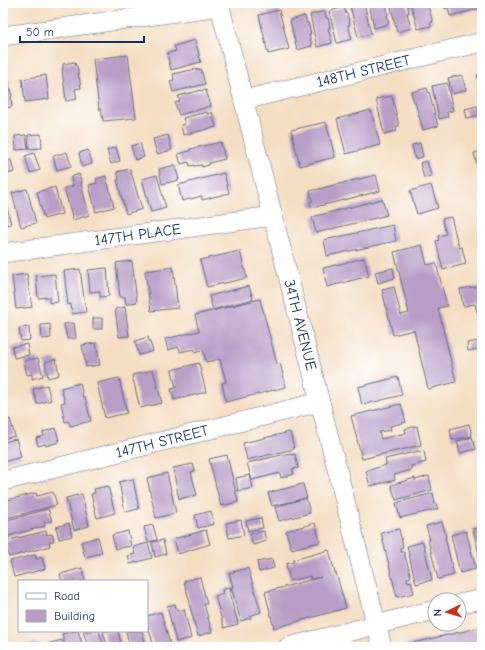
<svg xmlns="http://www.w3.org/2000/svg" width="485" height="650" font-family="'Comic Neue',sans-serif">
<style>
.building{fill:#b89dc7}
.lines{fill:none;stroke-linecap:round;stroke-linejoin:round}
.street-casing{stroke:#676c81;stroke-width:20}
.street{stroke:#fff;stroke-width:19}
.labels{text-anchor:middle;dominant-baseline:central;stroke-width:3.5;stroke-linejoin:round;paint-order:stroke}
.street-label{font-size:15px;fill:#1b2f5e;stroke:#fff}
</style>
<rect width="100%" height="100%" fill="#fff"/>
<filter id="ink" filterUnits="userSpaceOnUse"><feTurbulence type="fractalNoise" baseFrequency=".025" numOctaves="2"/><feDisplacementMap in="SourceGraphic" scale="8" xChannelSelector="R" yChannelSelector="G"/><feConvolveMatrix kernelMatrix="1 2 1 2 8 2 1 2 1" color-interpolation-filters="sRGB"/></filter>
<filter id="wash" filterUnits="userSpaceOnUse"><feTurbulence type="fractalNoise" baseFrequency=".012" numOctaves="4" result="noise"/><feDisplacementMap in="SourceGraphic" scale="16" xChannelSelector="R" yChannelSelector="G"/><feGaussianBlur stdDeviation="0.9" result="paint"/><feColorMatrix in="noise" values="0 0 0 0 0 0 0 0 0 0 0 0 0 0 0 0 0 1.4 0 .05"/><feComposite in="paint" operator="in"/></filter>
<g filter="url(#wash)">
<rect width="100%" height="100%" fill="#f4dec2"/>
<g id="blocks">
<!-- building -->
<path class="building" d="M361,3h3l7,31 -13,3 -8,-31z
M369,3h15v1h2l2,10 -1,1 2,9 -15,4z
M390,3h17l2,10h-2l4,15 -14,4z
M410,3h17l6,19 -3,1 1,3 -13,3z
M443,3h39v5l-32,8 -2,-8 -3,1z
M344,7l2,7 1,-1 3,11 -2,1 4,14 -15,4 -8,-32z
M279,10l10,39 -21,5 -9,-39z
M325,11l1,7h2l2,10h-2l4,15 -15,4 -7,-32z
M305,16l2,7h1l3,11h-2l3,12 -15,4 -7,-30z
M195,40l6,22 -30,8 -4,-17 9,-2 -2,-5z
M128,55l8,63 -33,3 -2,-12h-2l-6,-50z
M75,62l1,4h1l4,22 -6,1 2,10 -11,2 -4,-32h1v-5z
M196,69l1,1 4,-1 4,15 -32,8 -3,-11 4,-1 -1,-6z
M482,73v18l-5,-16z
M3,75h3l1,6 2,-1v9h2l1,7 -1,1 1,10 -9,1z
M46,75l3,24 -24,3 -3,-23z
M462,75l4,15 -14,4 -4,-16z
M447,83l6,28 -6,1 1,5 -9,2 -7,-33z
M427,88l2,5v-1l9,34 -15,4 -8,-28h-1l-3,-10z
M202,90v1l4,-1 5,16 -32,9 -4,-12 5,-2 -2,-5z
M392,96l7,30 -3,1 1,4 -13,3 -8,-35z
M477,106l3,9 -13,3 -2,-9z
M371,110l9,35 -34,9 -9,-35z
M207,112v2l5,-2 4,15 -33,8 -2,-10 4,-1 -2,-6z
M326,122l9,35 -35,9 -9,-36z
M41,134l1,14 -13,1 -1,-14z
M26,135l2,14 -12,1 -1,-14z
M168,135l4,15 -15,4 -4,-15z
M221,142l4,17 -16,4v2l-7,2v-2l-8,1v-1l-4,1 -1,-4 -8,2 -3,-10 12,-3v-2z
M140,143l4,14 -9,3 -4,-14z
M420,143l3,14 -8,2 -3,-14z
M116,147l4,14 -9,3 -4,-14z
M88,150l4,14 -10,3 -3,-14z
M482,151v32h-1l-7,-30z
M67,152l4,14 -14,4 -4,-14z
M34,153l6,17 -10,3 -5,-17z
M11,160l3,12 -10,3 -1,-3v-10z
M427,161l4,15 -7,2 -4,-15z
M175,165l4,15 -17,4 -3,-15z
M130,169l12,40 -16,5 -9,-34 2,-1 -2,-7z
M224,173l5,20 -27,7v-4l-20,5 -4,-16z
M79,174l3,9 -1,1 8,31 -16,5 -9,-32 9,-2 -2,-9z
M157,175l9,33 -15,4 -9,-33z
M376,175l4,16 -69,17 -1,-6 2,-1 -2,-10z
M106,176l8,31 -18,5 -7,-27 8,-2 -1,-4z
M431,185l7,23 -21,6 -7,-23z
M55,187l7,27 -18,5 -7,-27z
M27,189l9,34 -15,4 -9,-34z
M382,199l5,16 -71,18 -4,-16z
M3,200h2l6,24 -7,1 -1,-2z
M451,217l8,31 3,-1 4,17 -23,6 -7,-29 3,-1 -1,-4 8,-2 -4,-15z
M393,225l3,16 -69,15 -3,-16z
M422,245l5,20 9,-2 11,43 -9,2 18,74 -28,7 -14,-59 -21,5 -11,-45 12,-3 7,28 8,-2 -15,-61z
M240,251l7,27 -40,9 -7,-27z
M364,258l5,18 -42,11 -4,-19z
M132,261l5,41 -11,2 -1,-7h-5l-4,-34z
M173,267l5,41 -27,3 -6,-40z
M107,268l2,28 -9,1v-6l-10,1 -2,-22z
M393,268l2,10 -17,5 -3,-11z
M80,269l6,43 -14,2 -1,-10 -3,1 -4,-34z
M27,274l5,33 -16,2 -4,-33z
M55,274l3,28 -9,1v-6l-11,1 -2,-22z
M249,286l4,13 -40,11 -4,-14z
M482,286v25l-5,1 -2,-8 -12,2 -3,-17z
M260,299l17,65 3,-1 6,24 -60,15 -4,-19 4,-1 -6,-23 -14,3 -3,-12 -8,2 -1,-3 -14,3 -1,-5 -11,3 -3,-11 34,-8 -4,-16z
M125,307l4,29 -10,1 -4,-28z
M93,318h9v11h-9z
M74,323l2,15 -9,1 -3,-15z
M50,324l1,14 -9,1 -1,-14z
M29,327l1,13 -9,1 -2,-13z
M148,337l5,14 -14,4 -4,-14z
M479,341l1,8 -12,2 -1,-8z
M96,343l4,22 -14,2 -4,-22z
M27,344l2,11 -15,3 -2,-11z
M38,358l5,18 -11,3v-5l-5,1 -3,-14z
M56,359l3,16 -11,3 -3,-16z
M199,363l7,29 -32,8 -3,-11 5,-1 -4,-18z
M153,370l9,33 -22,5 -8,-33z
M398,377l4,18 -40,10 -4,-18z
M119,378l8,35 -22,5 -8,-35z
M80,383l3,14h2l6,24 -21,5 -2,-5 -3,1 -4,-19 4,-1 -4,-14z
M47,385l4,15 -14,4 -4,-15z
M3,396l4,13 -4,1z
M401,404l5,18 -16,4 1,4 -12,2 2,7 25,-6 -1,-4 12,-3 4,19 -59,14 -11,-43z
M10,419l5,17 -12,3v-19z
M469,424l3,12 -20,4 -2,-11z
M56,428l3,14 -13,4 -1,-2 -7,2 -2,-8 8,-2 -1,-4z
M290,432l4,17 -47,11 -4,-17z
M472,437l4,12 -16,4 -3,-12z
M16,439l5,18 -18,5v-20z
M419,451v1l5,-1 2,11 -15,4 1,4 -18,5 1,5 -25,6 -4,-15 20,-6 -1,-6z
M290,453l1,2 4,-1 3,14 -6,1 2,5 -13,4 -1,-5 -28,7 -5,-17z
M227,455l11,47 -17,4 -12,-47z
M193,464l2,7 -4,1 6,23 -18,4 -6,-31z
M167,473l9,40 -20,5 -9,-40z
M250,475l3,13 -15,3 -2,-13z
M429,476l3,14 -36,10 -5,-15 24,-7v2z
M133,479l6,30 -14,3 -6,-30z
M303,484l4,14 -35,8 -4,-13z
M108,486l7,27 -18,5 -6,-24 4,-1 -1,-4z
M53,492l4,13 -54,14v-18l33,-8 1,3z
M433,493l2,11h1l2,5 -38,9 -4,-15z
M82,494l7,32 -15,4 -8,-32z
M306,498l4,15 -31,8 -4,-14z
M48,509l4,12 -8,1 1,4 -40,11 -2,-6v-10z
M211,511l3,13 -16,4 -3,-13z
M261,518l2,10 -15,3 -2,-10z
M241,520l3,15 -15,3 -3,-15z
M442,522l4,14 -1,1 9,38 -16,4 -10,-39h2l-4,-14z
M69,523l3,13 -13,3 -3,-12z
M315,523l5,19 -29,7 -5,-18z
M153,525l4,15 -9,2 -4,-15z
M482,527v36h-1l-8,-34z
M399,529l4,18 -3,1 1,4h3l7,25 -4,1 1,4 3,-1 3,12 -17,4 -16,-64z
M206,530l4,14 -32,10 -4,-15z
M46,531l1,4 5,-1 2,7 -5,1 1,4 -41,11 -4,-16z
M128,531l3,15 -16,3 -3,-14z
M264,531l2,10 -13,4 -3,-11z
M466,531l10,38 -16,4 -9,-38z
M98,537l4,16 -17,4 -4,-15z
M163,540l3,14 -11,3 -3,-15z
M423,542l9,38 -16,4 -9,-38z
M148,543l4,15 -22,6 -2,-8 7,-2 -2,-7z
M329,550l6,23h1l10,35 -72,20 -9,-36 56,-15 -10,2 -1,-3 -20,5 -4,-17 8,-2 -1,-2z
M35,555l1,4 6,-2 3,12 -31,8 -4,-16z
M272,559l2,9 -15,4 -2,-10z
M82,568l3,13h-23l-2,-7z
M248,568l13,44 -11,4 1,2 -10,3 -10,-34h2l-4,-14z
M200,577l7,27h-3l8,28 -14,4 -9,-33h1l-6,-22z
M230,587l1,5h-2l9,32 -14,4 -9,-32 8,-3 -1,-3z
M175,604l2,7 7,-2 7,29 -15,4 -9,-36z
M161,612l9,32 -12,3h-4l-7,-24v-7z
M482,627v20h-77l-1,-2z
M75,631h3l5,16h-17l-4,-13z
M83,631h16l5,16h-16z
M103,631h15l4,16h-15z
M126,631h16l4,16h-16z
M62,640l2,7h-16l-1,-3z
M36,643l1,4h-11v-2z"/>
</g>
</g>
<g filter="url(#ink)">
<use href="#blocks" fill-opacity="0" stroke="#676c81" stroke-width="1"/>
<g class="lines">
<!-- street casing -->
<g class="street-casing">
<g id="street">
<path id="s1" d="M219,3l163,644"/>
<path d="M3,36l217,-30"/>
<path id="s2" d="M244,100l238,-58"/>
<path id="s3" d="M3,253l270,-37"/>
<path id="s4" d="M3,481l317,-79"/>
<path d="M459,604l23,-5"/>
<path d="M288,647l147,-37"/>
</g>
</g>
<!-- street -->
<use href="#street" class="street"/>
</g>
</g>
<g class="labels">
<!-- street labels -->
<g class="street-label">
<text stroke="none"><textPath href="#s2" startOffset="123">148TH STREET</textPath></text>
<text stroke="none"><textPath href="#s3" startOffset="136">147TH PLACE</textPath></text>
<text stroke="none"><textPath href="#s1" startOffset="332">34TH AVENUE</textPath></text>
<text stroke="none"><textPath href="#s4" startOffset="164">147TH STREET</textPath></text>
</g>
</g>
<!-- margin -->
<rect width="485" height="650" fill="none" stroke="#fff" stroke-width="16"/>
<!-- legend -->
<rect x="18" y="580" width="130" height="52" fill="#ffffff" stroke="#a4acbf"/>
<rect x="26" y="593" width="20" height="6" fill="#ffffff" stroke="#a4acbf"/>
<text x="54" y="600" font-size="12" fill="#1b2f5e">Road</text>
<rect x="26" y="610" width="20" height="12" fill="#b89dc7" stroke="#a4acbf"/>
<text x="54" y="620" font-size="12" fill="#1b2f5e">Building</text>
<!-- north arrow -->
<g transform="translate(447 612) rotate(265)"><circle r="19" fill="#ffffff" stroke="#a4acbf"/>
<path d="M0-3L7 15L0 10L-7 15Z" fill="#c8321e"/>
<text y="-6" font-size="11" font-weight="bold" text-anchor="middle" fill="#1b2f5e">N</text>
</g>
<!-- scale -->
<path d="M20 36v6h124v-6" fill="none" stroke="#1b2f5e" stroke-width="2"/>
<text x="26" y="36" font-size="12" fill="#1b2f5e" stroke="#ffffff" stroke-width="3" paint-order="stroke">50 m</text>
</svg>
